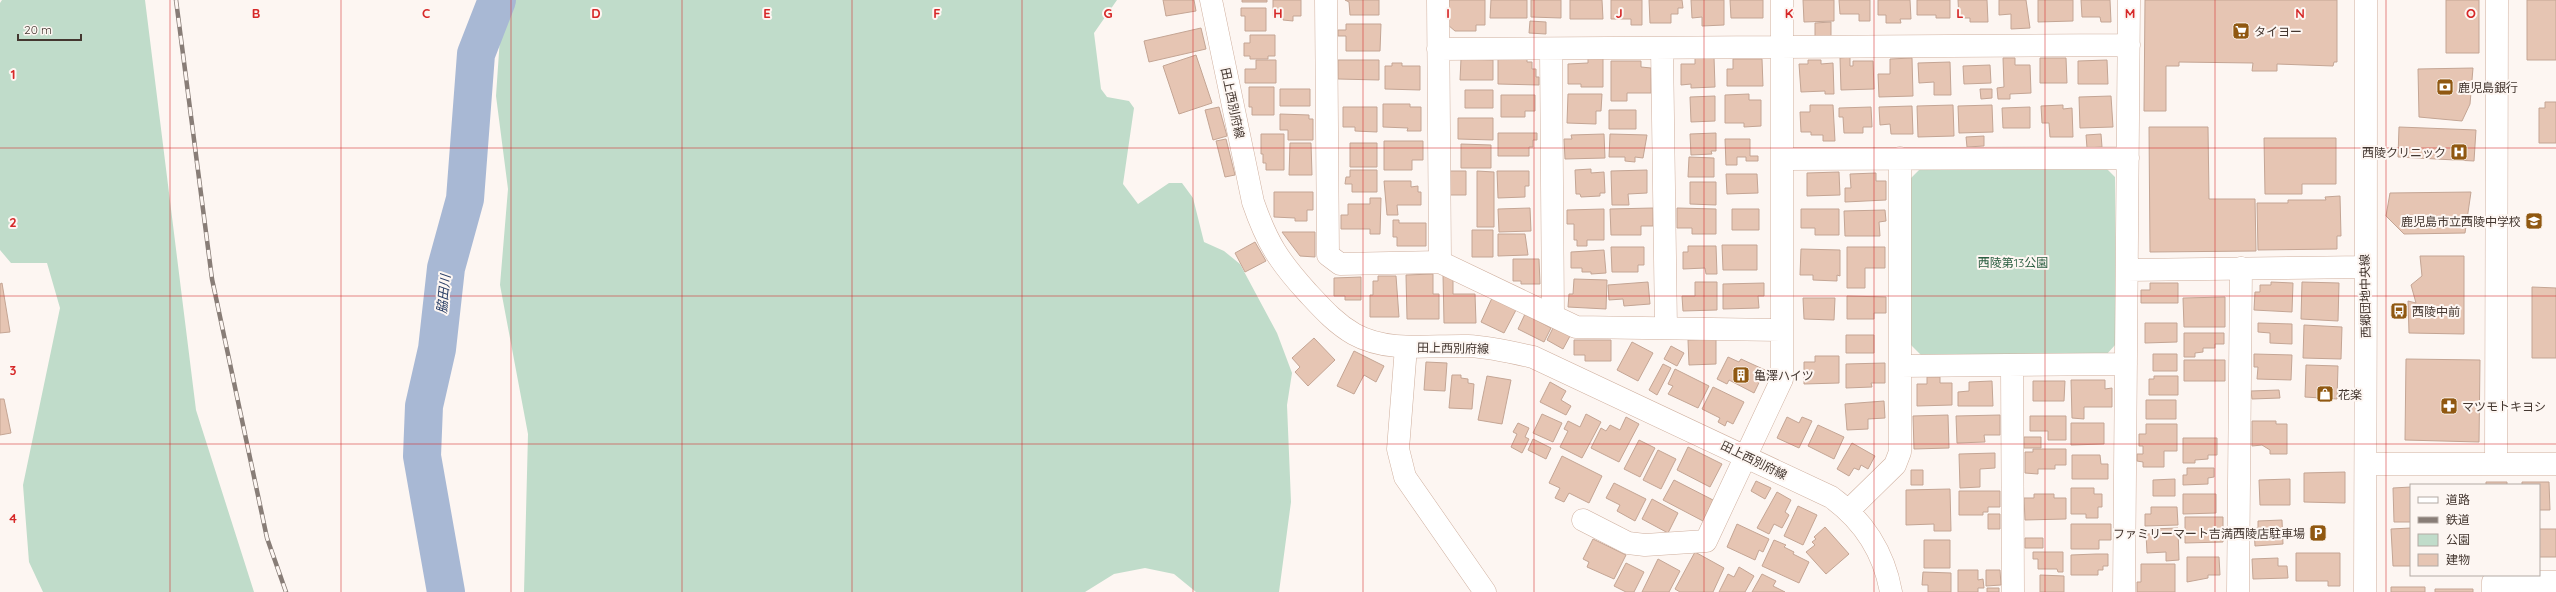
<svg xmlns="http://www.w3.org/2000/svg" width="2556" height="592" font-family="Quicksand,'Noto Sans JP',sans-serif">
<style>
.green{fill:#c0dcca}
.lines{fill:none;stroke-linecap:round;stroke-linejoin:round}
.river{stroke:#a8b8d4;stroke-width:38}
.building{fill:#e6c5b3;stroke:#c4a594}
.minor-casing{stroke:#cfaf9e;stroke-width:23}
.minor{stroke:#fff;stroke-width:22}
.rail-casing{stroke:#887d77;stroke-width:4.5}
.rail{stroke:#fdf6f2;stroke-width:3;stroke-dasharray:9;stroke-linecap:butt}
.grid{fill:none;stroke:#d62828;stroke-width:1;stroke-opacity:0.55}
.labels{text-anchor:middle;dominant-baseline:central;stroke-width:4;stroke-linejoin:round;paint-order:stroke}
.poi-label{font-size:12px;fill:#443730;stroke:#fdf6f2;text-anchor:start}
.street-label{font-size:12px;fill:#443730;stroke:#fdf6f2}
.park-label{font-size:12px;fill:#2b5e41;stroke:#fdf6f2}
.water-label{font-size:13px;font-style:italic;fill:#283d65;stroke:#fdf6f2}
.grid-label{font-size:13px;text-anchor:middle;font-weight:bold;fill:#d62828;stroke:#fdf6f2;stroke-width:4;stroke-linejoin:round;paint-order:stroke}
</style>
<rect width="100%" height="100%" fill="#fdf6f2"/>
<!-- green -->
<path class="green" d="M2,0h143l51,410 58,182h-211l-14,-30 -6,-77 37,-177 -13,-45h-36l-11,-13v-247z
M510,0h607l-23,33 7,56 6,8 22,4 5,7 -11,76 15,20 31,-21h13l11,15 11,44 20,9 16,13 37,69 15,40 -5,32 4,97 -12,90h-83l-22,-18 -29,-6 -31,6 -29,18h-561l4,-158 -28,-149 8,-96 -12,-93 5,-73z
M2105,167l10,10 1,167 -10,11h-185l-10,-10 -1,-166 10,-10z"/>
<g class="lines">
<!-- river -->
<path class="river" d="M446,592l-24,-136 2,-50 13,-57 9,-81 19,-69 11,-145 21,-54"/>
</g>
<!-- building -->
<path class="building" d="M1163,0h31l2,11 -30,5z
M1242,0h25v2h-25z
M1273,0h28v16h-8v5l-10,-1v-4h-10z
M1345,0h34v15h-29l-1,-13z
M1449,0h36v25h-9v6h-21l-7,-6z
M1491,0h36v18h-37z
M1531,0h30v18l-30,-1z
M1570,0h32l1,19h-33z
M1611,0h31v25h-11v-6h-20z
M1649,0h33l1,8h-5v6h-7v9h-21z
M1691,0h33v25l-22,1v-9l-10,1z
M1730,0h33v18h-32z
M1803,0h31v21l-30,1z
M1839,0h31v21h-11v-7h-19z
M1878,0h32l1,19h-11l1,4h-15v-8h-8z
M1917,0h33v18h-14v-3h-19z
M1958,0h29l1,22h-18v-4h-11z
M1999,0h27l4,28 -19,1v-15l-12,1z
M2038,0h35v21l-35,1z
M2081,0h29l1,22h-10l-1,-5h-18z
M2145,0h192v62h-3l-1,4 -56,-2v7h-25l1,-8 -74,-1v4h-13v45h-22z
M2446,0h33v53h-33z
M2527,0h29v60h-29z
M1241,8h25v23h-21v-15h-4z
M1530,21l16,1v12l-17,-1z
M1831,22v14l-16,1v-14z
M1346,24h35l-1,27h-34v-15h-8v-6h8z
M1201,28l5,21 -57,13 -5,-21z
M1250,35h25v21h-7v3h-18v-3h-6v-13h6z
M1196,55l16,48 -33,11 -16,-48z
M1588,57h15v30h-22v-3h-13v-20l20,-1z
M1714,57l1,30 -24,1v-4l-10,1v-21h14v-6z
M1850,57v9h3v-5h20l1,28 -33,1 -1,-32z
M1912,58l1,38 -34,1 -1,-23h12v-15z
M2003,58h12v7h15l1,28 -21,1v5h-12l-1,-11 7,-1z
M2040,58h26l1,25h-27z
M1461,59l32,1v20h-33z
M1498,59h29v3h5v7h4v8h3v8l-41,-1z
M1733,59h29l1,27h-36v-17h6z
M1256,60h20v23h-31v-14h11z
M1338,60h41v20l-41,-1z
M1808,60h13v4l12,-1 1,31h-9v-3l-24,1 -2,-28h9z
M2107,60l1,24h-30v-23z
M1611,61h30v6l10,1v25h-24v8h-16z
M1950,62l1,33h-17v-13l-15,1 -1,-20z
M1392,63h10v3h18v24l-35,-1v-23h7z
M1990,65l1,18 -27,1 -1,-18z
M2473,68l-3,36 -8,17 -43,-4 -1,-48z
M1249,87h25v28h-22v-8h-3z
M1280,89h30v17h-30z
M1980,89h12v9l-11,1z
M1465,90h28v18h-28z
M1568,94h34l-1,17h-5v13l-29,-1z
M1749,94v6h12v26l-17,1v-4h-19v-28z
M1501,95h34v16h-10v6h-24z
M1715,96v25l-24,1 -1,-25z
M2111,96l2,31 -33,1 -1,-31z
M2545,102h11v41h-17v-35h6z
M1383,104h27v3h11v24h-14l1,-3 -25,-1z
M1810,105h23l2,36h-12v-6h-12v-3h-10l-1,-20h10z
M1953,105l1,31 -36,1 -1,-31z
M1992,105l1,27 -34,1 -1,-27z
M2063,105v4l9,-1 1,29h-23l-1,-14h-7l-1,-17z
M1912,106l1,28h-22l-1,-10 -10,1 -1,-18z
M1219,107l8,29 -14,4 -8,-30z
M1343,107h34v25l-22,-1v-4h-12z
M1871,107l1,20h-9v6h-19l-1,-16h-4v-9z
M2030,107v21h-27l-1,-20z
M1609,110h27v19h-27z
M1280,114l29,1v4h4v21h-25v-10h-8z
M1458,118h35v22l-35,-1z
M2149,127h59l1,72h46l1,52 -106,1z
M2399,127l77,3 -2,31 -76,-4z
M1498,133h39v7h-4v7h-4v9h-31z
M1716,133v18h-5l1,3 -21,1 -1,-21z
M1261,134h23v36h-18v-7h-3v-9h-2z
M1604,134l1,24 -40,1 -1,-20h8l-1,-4z
M1610,134l37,1 -4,23 -8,-1v5l-10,-1v-4h-16z
M2101,134l1,13 -15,1 -1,-13z
M1984,136v10l-17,1 -1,-10z
M2264,138h72v46h-34v10h-37z
M1226,139l9,36 -10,2 -9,-36z
M1725,139h25v17h8v5h-12v-4h-9v8h-11z
M1384,141h39v19h-11v10h-28z
M1290,143h21l1,32h-23z
M1350,143h27v24h-27z
M1461,144l30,1v23h-30z
M1689,157l25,1v19h-26z
M1591,169v4l13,-1 1,21h-5v3l-19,1 -1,-3h-4l-1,-24z
M1350,170h27v22h-25v-8h-7l1,-7h4z
M1647,170v23l-19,1 1,11h-17l-1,-34z
M1450,171h16v24h-16z
M1477,171l17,1v55h-17z
M1497,171h32v15h-4v11l-27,1z
M1839,172l1,23 -33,1v-23z
M1876,173v8h10v19l-41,2v-14h6l-1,-14z
M1726,174h31l1,19 -31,1z
M1384,181h27v6l7,-1v6h3v13h-24l1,10h-11z
M1690,182h26v23l-26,-1z
M1274,192h39v18h-6v11h-12v-3l-21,-1z
M2471,192l-6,41 -61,1 -18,-18 4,-23z
M2340,196l1,40h-4v13l-79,1 -1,-47h31v-3h38l-1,-3z
M1370,198h11l-1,36h-10v-5h-29v-14h7v-11h22z
M1530,208l1,23 -32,1 -1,-23z
M1653,208v18h-12v9h-30l-1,-26z
M1677,208l39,1v25h-24v-6h-15z
M1604,209v31h-17v6h-10v-6h-3v-16h-7v-14z
M1732,209h27v21h-27z
M1801,209h38v26h-24v-7h-14z
M1885,210l1,11 -7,1 1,14h-35l-1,-25z
M1393,220h6v3h27v23h-29v-9h-4z
M1472,230h21v27h-21z
M1282,232h33v25l-15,-1z
M1498,234h27l3,21 -30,1z
M1255,242l11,19 -21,11 -10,-19z
M1722,245h35v25h-34z
M1688,246h28l1,28h-11l-1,-6 -22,1v-17h5z
M1611,247h33v18h-6v7h-26z
M1847,247h38v21h-20v20h-18z
M1801,249l39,1v26l-3,-1v6l-24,-1v-5h-13z
M1604,250l2,23 -15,1v-2h-9v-4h-11v-16z
M2420,256h44v78l-55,-1 -1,-32 8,2 -5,-18 11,-9z
M1513,259h26l1,25h-19v-3h-8z
M1433,274v20h6v25h-32l-1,-44z
M1443,275h10v19h22l1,29h-32z
M1378,276h18l3,41h-29v-22h3v-14h5z
M1361,277v23h-16v-4h-11v-18z
M1574,279l33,1 -1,29 -38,-2 1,-13h4z
M1648,282l2,22 -26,2 -1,-7 -14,1 -1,-15z
M1695,282h22v28l-34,1 -1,-15h13z
M2271,282l22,1 -1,29 -38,-2 1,-18h5v-7h11z
M2302,282l37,1 -1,38 -37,-2z
M2,283l8,49 -10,1v-49z
M1764,283v13h-6l1,12 -36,1v-25z
M2150,283h28v20h-37v-13h9z
M2532,287l24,1v70h-24z
M1847,296l39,1v16h-12v6h-27z
M2225,297v30h-41l-1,-29z
M1492,298l24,12 -12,23 -23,-11z
M1803,298h32l-1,22 -30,-1z
M1525,314l26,14 -7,14 -26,-13z
M2145,323h32v19l-32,1z
M2258,323l34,1v20l-22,-1v-10l-12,-1z
M2304,325l38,2 -1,32 -38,-1z
M1553,328l17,8 -7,13 -16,-9z
M2184,333h40v11h-9v4h-12v4l-8,1v4h-11z
M1846,335h28v18h-28z
M1314,338l21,22 -27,26 -13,-14 5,-5 -8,-9z
M1716,339v25l-27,1 -1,-25z
M1574,340h37v21h-26v-6h-11z
M1632,342l21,11 -15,28 -21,-11z
M1671,346l13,7 -7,13 -13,-7z
M1354,351l30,15 -8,16 -12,-7 -10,19 -17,-8z
M2153,354h24v17h-24z
M2254,354l38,1 -1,25 -34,-1 1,-12h-4z
M1815,356h24v27l-35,1v-22h11z
M1728,357l11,5 2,-3 24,11 -11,23 -25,-13 -2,4 -10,-5z
M2406,359l74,1 -1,82 -74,-2z
M2184,360h41v21h-41z
M1426,362l21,1 -2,28 -21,-1z
M1885,363v20h-14l1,4 -26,1v-24z
M1663,364l8,4 -14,27 -8,-5z
M2306,365l32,1 -1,33 -32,-2z
M1675,369l34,17 -11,22 -30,-14 5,-8 -5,-2z
M1452,375h9v3l7,1v4l6,1 -2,25 -23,-1z
M1487,376l24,4 -9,44 -24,-4z
M2154,376h24v19h-29v-16h5z
M1927,377h13v6h12v22l-35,1v-22h10z
M2071,380h34v9l7,-1v19h-28v12l-12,-1z
M1992,381l1,25h-35v-14l11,-1v-9z
M2033,381h32l-1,20h-31z
M1550,382l16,9 -5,9 10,6 -5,9 -26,-13z
M1713,387l31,15 -11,22 -6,-3 -2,5 -7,-4 2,-4 -18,-9z
M2279,390l1,8 -28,1 -1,-8z
M0,399h4l7,34 -11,2z
M2146,400h30v19h-30z
M1884,401l1,17 -17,1v10l-21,1 -2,-26z
M1542,414l20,9 -9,19 -20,-9z
M1586,414l15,8 -19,36 -22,-11 8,-16 -4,-2 4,-8 12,6z
M1948,415l1,33 -35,1 -1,-33z
M2000,415v20h-16l1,7 -28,1 -1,-27z
M2030,416h36v24h-18v-9h-18z
M1626,417l13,7 -20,38 -28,-14 10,-20 5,3 4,-6 10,5z
M1787,417l12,6 3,-6 10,4 -13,27 -22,-10z
M2252,421h24v3h11v30h-17v-4l-8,-5 -10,1z
M1518,423l11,5 -4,9 4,2 -7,14 -11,-6 6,-13 -4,-2z
M2071,423h33v21l-33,1z
M2146,424h31v27h-13v16h-21v-5l-6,-1v-7h6v-8h-4v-12h7z
M1818,425l26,12 -10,22 -26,-13z
M2024,437h17v11h-17z
M2183,438h34v17h-9v4l-13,1v3h-12z
M1533,439l18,9 -5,11 -18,-9z
M1639,440l16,8 -15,29 -16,-8z
M1852,443l23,13 -7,13 -7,-4 -2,5 -5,-2 -5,8 -12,-7z
M1688,447l34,17 -12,23 -33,-17z
M2033,449h33v16h-11v4h-17v5l-13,-1v-21h8z
M1658,450l18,9 -15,30 -18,-9z
M1995,453v15l-15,1v18l-20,1 -1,-34z
M2072,455h28l1,9h7v15h-36z
M1562,456l40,20 -13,27 -20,-10 -5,9 -9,-4 5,-10 -11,-5z
M2187,468h27v9l-6,1v6l-25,1v-10h4z
M1911,470h12v15h-12z
M2345,472v31l-41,-1v-29z
M2175,479v17h-22v-16z
M2290,479v26h-30l-1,-25z
M1674,480l39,20 -10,21 -40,-21z
M1756,481l15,7 -6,11 -14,-8z
M2486,482h21v3h-21z
M2522,482h27l1,28h-11v-25h-17z
M1614,483l32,16 -11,22 -18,-10 3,-6 -14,-7z
M2411,487v35h-17l-1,-34z
M2071,488h23v6h8v13h-4v11h-12v-4h-15z
M1950,489l1,42h-17v-7l-28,1v-35z
M1959,491h41v16h-12v5h-5v3h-24z
M1777,492l14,8 -6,12 4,3 -7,13 -8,-4 -5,10 -12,-6z
M2034,494h20v4h12v21l-41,1 -1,-22h10z
M2183,494h33v19l-33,1z
M1652,499l26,14 -10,20 -26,-14z
M1798,506l19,9 -14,30 -19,-9z
M2151,507h26l1,18 -33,1v-12h6z
M1988,514h12v15h-12z
M2185,517h38v25l-38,1z
M2282,520l1,24 -28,2 -1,-18h4v-7z
M1737,524l32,15 -6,13 -4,-2 -4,10 -28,-13z
M2071,524h40v16h-12v9h-28z
M1825,527l24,27 -23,20 -20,-22 9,-7 -3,-3 4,-3 -2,-2z
M2178,528l1,32 -13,1v-9l-19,1 -1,-19h5v-5z
M2411,528v38h-18l-2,-37z
M2539,529h17v28h-17z
M2025,538h18v10h-18z
M1593,539l33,16 -12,24 -27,-12 2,-5 -6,-3z
M1774,540l12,5 -2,2 10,5 -1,2 16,8 -10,21 -37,-17z
M1924,540h26v28h-26z
M1695,552l29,16 -11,24h-33l-5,-3z
M2033,552h30v20h-5l-1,-3h-19v-10h-5z
M2296,553h44v33h-12v-5h-32z
M2096,554h12v12h-5v4h-5v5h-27v-20z
M2187,557h32l1,18h-12v3l-21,4z
M2278,558v8h9l1,12 -35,1 -1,-20z
M1658,559l22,12 -11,21h-27z
M1626,563l18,9 -10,20h-8l-12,-6z
M2141,564h34v28h-38v-10h4z
M1739,567l15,9 -9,16h-26l9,-18 6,3z
M1958,570h20v10l5,-1 1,9h-6v4h-20z
M1986,570h14l1,15 -15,1z
M1923,572l28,1v19h-23v-7h-6z
M1762,574l14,7 -3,5 12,6h-33z
M2040,575l24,1v16h-24z
M2391,587h34v5h-34z
M1987,588h12v4h-12z
M2435,589h38v3h-38z"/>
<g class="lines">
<!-- minor casing -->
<g class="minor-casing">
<path id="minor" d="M1211,0l42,202c14,41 26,59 54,90 15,16 28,31 47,42 34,19 77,11 114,12 22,1 43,6 65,11l298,140c32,23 53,56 60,95
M1326,0l2,255 12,9 100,-2 136,65 206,3
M1438,0l2,262
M1662,48l4,280
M1438,49l691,-4
M1551,49l2,267
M1782,159l346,-1
M2127,270l238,-3
M1406,347l-8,102 7,28 80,115
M2012,365l1,227
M1900,366l226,-2
M2367,464h189
M2496,464l1,-464
M1849,510l46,-45 5,-13v-294
M1583,520l45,23 17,2 61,-4 76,-162v-379
M2124,592l5,-592
M2238,592l3,-324
M2365,592c2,-197 0,-395 1,-592
M2493,592v-10h63"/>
</g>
<!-- minor -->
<use href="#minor" class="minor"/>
<!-- rail casing -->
<g class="rail-casing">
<path id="rail" d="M176,0l36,279 55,259 19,54"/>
</g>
<!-- rail -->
<use href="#rail" class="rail"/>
</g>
<!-- grid -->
<path class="grid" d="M170,0v592M341,0v592M511,0v592M682,0v592M852,0v592M1022,0v592M1193,0v592M1363,0v592M1534,0v592M1704,0v592M1874,0v592M2045,0v592M2215,0v592M2386,0v592M0,148h2556M0,296h2556M0,444h2556"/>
<!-- icons -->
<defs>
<g id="supermarket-square" transform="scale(0.9)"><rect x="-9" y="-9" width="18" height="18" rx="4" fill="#905811" stroke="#fdf6f2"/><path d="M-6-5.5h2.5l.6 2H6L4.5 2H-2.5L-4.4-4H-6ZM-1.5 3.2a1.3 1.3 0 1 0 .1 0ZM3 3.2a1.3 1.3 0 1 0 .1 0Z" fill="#fff"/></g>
<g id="bank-square" transform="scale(0.9)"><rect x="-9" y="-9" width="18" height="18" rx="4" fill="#905811" stroke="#fdf6f2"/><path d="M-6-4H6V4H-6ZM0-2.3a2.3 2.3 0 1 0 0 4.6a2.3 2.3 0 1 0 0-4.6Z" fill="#fff"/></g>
<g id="hospital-square" transform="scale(0.9)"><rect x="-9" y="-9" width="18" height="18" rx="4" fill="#905811" stroke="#fdf6f2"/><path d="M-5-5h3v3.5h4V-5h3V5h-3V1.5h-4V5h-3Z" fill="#fff"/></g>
<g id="school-square" transform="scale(0.9)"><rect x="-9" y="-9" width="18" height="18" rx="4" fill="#905811" stroke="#fdf6f2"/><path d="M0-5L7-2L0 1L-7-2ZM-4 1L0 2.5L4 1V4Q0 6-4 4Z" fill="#fff"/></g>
<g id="bus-square" transform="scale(0.9)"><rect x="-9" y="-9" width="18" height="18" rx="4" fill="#905811" stroke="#fdf6f2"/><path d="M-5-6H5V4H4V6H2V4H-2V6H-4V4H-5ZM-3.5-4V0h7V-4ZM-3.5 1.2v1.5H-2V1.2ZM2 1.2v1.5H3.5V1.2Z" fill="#fff"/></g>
<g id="building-square" transform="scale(0.9)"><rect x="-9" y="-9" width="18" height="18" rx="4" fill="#905811" stroke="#fdf6f2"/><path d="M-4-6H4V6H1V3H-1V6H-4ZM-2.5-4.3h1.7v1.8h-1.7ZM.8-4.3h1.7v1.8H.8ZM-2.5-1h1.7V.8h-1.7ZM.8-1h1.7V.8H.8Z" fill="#fff"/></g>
<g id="shop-square" transform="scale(0.9)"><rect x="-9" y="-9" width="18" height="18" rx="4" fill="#905811" stroke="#fdf6f2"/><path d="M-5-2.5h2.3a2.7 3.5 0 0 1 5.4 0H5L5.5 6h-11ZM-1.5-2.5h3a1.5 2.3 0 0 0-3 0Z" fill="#fff"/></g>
<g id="pharmacy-square" transform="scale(0.9)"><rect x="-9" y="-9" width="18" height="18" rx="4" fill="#905811" stroke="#fdf6f2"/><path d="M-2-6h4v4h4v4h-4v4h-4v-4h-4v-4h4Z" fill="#fff"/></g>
<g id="parking-square" transform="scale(0.9)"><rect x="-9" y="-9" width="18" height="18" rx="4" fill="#905811" stroke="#fdf6f2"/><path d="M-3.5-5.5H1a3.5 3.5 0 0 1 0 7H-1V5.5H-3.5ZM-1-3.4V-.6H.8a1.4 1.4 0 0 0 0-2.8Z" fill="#fff"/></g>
</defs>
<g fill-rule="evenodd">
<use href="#supermarket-square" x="2241" y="31"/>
<use href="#bank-square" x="2445" y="87"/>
<use href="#hospital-square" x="2459" y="152"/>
<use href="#school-square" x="2534" y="221"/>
<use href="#bus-square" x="2399" y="311"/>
<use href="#building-square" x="1741" y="375"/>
<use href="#shop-square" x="2325" y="394"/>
<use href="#pharmacy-square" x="2449" y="406"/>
<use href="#parking-square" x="2318" y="533"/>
</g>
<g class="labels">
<!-- poi labels -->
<g class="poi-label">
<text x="2254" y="31">タイヨー</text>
<text x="2458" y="87">鹿児島銀行</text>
<text x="2446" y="152" text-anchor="end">西陵クリニック</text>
<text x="2521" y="221" text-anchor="end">鹿児島市立西陵中学校</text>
<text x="2412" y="311">西陵中前</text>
<text x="1754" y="375">亀澤ハイツ</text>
<text x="2338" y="394">花楽</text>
<text x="2462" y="406">マツモトキヨシ</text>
<text x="2305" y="533" text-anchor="end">ファミリーマート吉満西陵店駐車場</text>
</g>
<!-- street labels -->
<g class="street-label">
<text transform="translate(1233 103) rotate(78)">田上西別府線</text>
<text transform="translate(2365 296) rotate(-91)">西郷団地中央線</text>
<text transform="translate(1453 348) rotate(1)">田上西別府線</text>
<text transform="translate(1754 460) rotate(26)">田上西別府線</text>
</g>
<!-- park labels -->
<g class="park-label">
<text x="2013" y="262">西陵第13公園</text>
</g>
<!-- water labels -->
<g class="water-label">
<text transform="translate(443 294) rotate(-84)">脇田川</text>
</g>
</g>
<g class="grid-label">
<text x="256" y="18">B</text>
<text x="426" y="18">C</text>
<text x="596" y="18">D</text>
<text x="767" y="18">E</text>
<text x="937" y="18">F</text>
<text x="1108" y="18">G</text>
<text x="1278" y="18">H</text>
<text x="1448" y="18">I</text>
<text x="1619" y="18">J</text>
<text x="1789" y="18">K</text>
<text x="1960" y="18">L</text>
<text x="2130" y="18">M</text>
<text x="2300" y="18">N</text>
<text x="2471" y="18">O</text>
<text x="13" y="79">1</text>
<text x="13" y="227">2</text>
<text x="13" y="375">3</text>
<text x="13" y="523">4</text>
</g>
<!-- legend -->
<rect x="2410" y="484" width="130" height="92" fill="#fdf6f2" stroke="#b3aaa4"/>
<rect x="2418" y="497" width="20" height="6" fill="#ffffff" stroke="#b3aaa4"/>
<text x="2446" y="504" font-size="12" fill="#443730">道路</text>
<rect x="2418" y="517" width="20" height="6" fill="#887d77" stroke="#b3aaa4"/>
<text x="2446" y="524" font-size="12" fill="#443730">鉄道</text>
<rect x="2418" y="534" width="20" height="12" fill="#c0dcca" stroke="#b3aaa4"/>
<text x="2446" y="544" font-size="12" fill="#443730">公園</text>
<rect x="2418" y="554" width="20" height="12" fill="#e6c5b3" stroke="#b3aaa4"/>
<text x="2446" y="564" font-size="12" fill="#443730">建物</text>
<!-- scale -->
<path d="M18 34v6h63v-6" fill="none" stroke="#443730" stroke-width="2"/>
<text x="24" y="34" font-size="12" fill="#443730" stroke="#fdf6f2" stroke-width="3" paint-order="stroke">20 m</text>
</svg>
